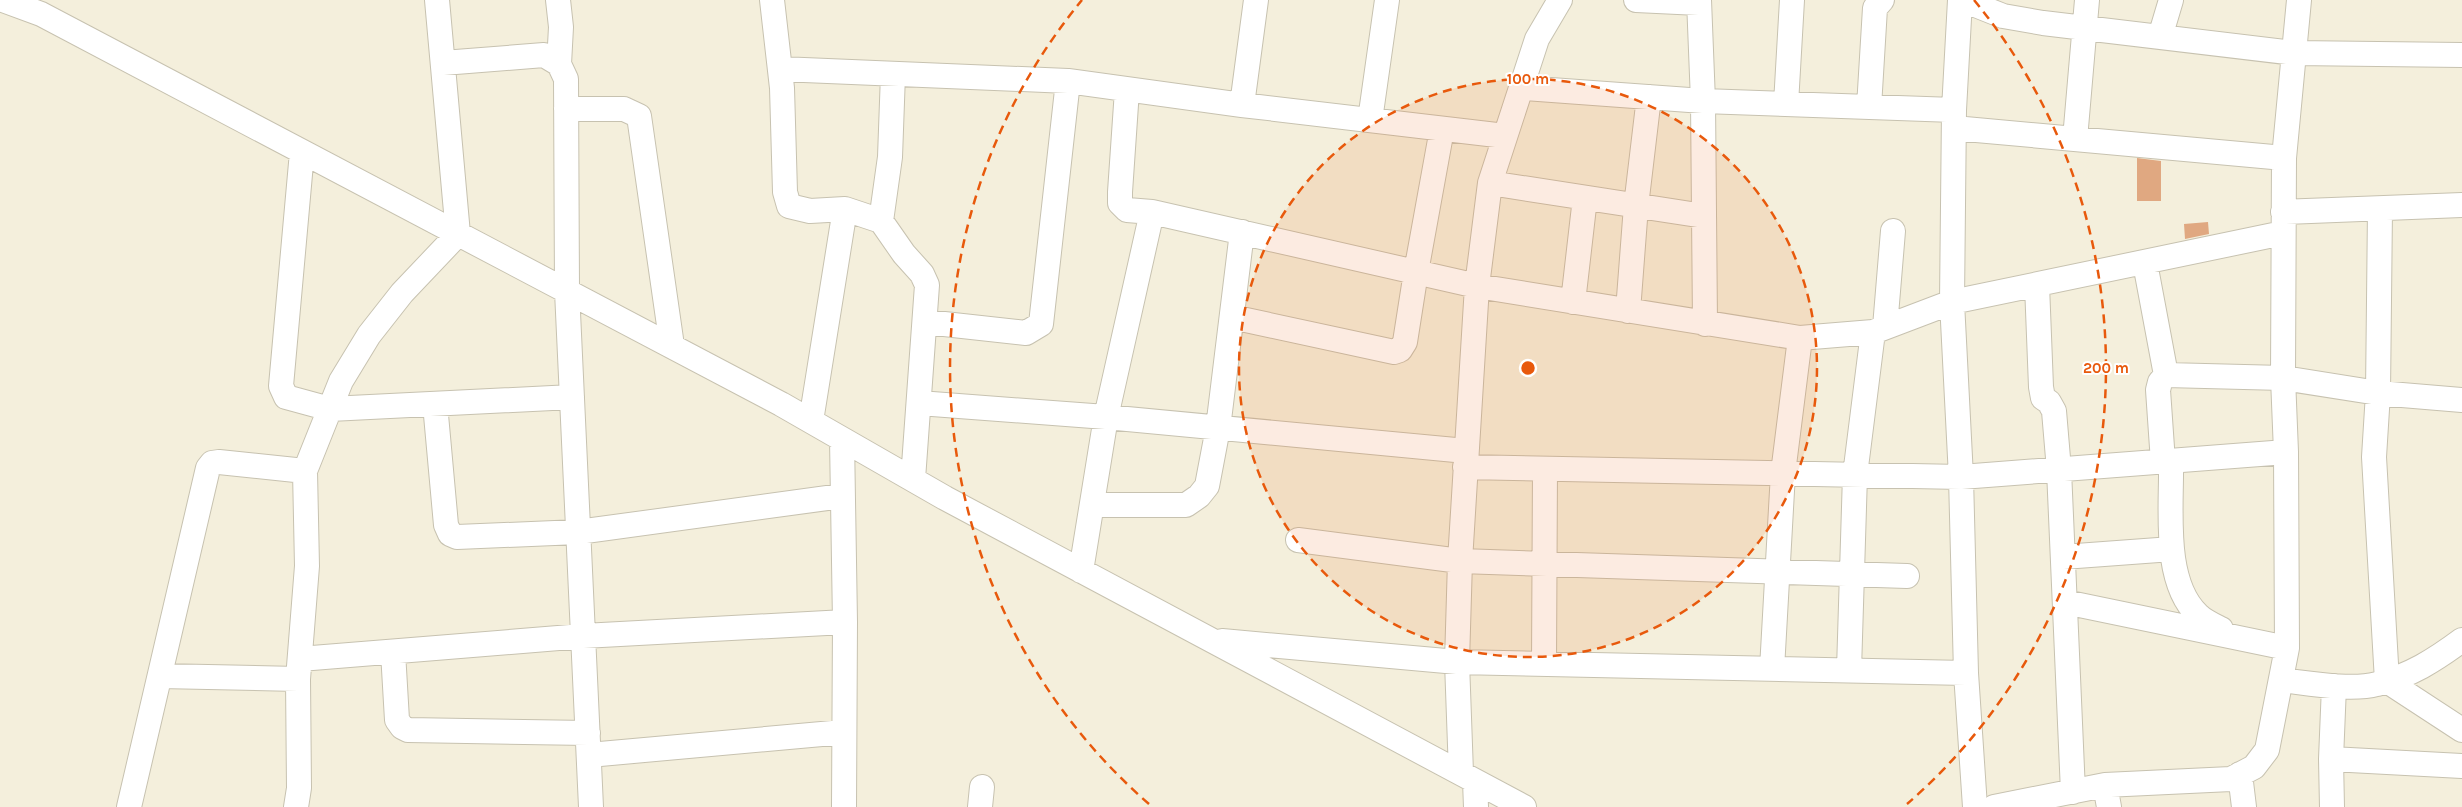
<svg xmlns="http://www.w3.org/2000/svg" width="2462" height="807" font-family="Karla,sans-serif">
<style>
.building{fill:#e0a881}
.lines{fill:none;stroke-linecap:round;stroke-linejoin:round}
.minor-casing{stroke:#c7c2b0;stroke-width:26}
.minor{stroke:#fff;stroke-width:24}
.ring{fill:none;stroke:#e8590c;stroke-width:2.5;stroke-dasharray:9 6}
.centre{fill:#e8590c;stroke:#fff;stroke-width:2.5}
.ring-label{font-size:15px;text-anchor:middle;font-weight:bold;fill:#e8590c;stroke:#fff;stroke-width:4;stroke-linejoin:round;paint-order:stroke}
</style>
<rect width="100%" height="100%" fill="#f4efdc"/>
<!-- building -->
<path class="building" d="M2137,158l24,3v40h-24z
M2208,222l1,12 -24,5 -1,-15z"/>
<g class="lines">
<!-- minor casing -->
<g class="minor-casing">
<path id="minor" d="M3,0l38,14 740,390 164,94 579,309
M558,0l3,27 -2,37
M772,0l10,88 3,104 4,14 21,5 35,-2 36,12 23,33 18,20 5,11 -14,194
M1636,0l63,3
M1699,0l4,101 2,223
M1960,0l-6,110 -2,192 9,175 5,196 9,134
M1963,0l40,16 40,7 251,30 168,2
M2160,37l11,-37
M443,63l101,-8 15,9 7,15 1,212 24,516
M780,69l288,12 174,24 263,31
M1523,88l180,13 251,9
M1127,90l-7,102v11l7,7 25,2 325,74 323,52 73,-6 79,-30 331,-69
M1786,104l6,-104
M1242,105l14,-105
M1869,107l6,-99 7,-8
M566,109h58l15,7 33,230
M1370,120l17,-120
M1954,128l330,30
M2075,139l12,-139
M302,152l-21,234 5,11 44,12 242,-12
M1490,183l214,33
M2380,209l-2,184 -4,64 13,224 75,49
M2283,212l179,-7
M881,221l9,-64 3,-83
M2145,263l21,112
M2037,285l4,102 2,11 6,4 5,9 5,59 14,322
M1573,302l12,-104
M1628,311l8,-105 13,-109
M1232,317l162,35 6,-2 5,-8 11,-70 26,-143
M926,322l100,11 15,-9 27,-243
M1885,327l8,-96
M919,403l187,14 360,34
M435,404l11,121 4,9 7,3 121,-5 264,-36
M811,421l34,-212
M842,439l3,183 -1,185
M2163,462l-5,-72 2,-8 6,-7 117,3 95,15 84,7
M2171,462c1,45 -9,119 27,153 6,6 15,10 23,14
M1465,467l496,10 325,-25
M1092,505h94l13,-9 8,-10 11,-58 24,-196
M1298,540l162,21 447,15
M2063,557l109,-8
M1081,571l25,-154 46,-205
M2065,602l222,46
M1222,641l235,21 509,11
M393,652l4,68 5,7 6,3 180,3
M300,659l283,-23 262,-14
M1544,664l1,-195
M1772,669l11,-196 17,-135
M1849,670l6,-195 18,-143
M160,676l138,3
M2281,680c27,3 70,11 96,4 33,-8 58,-24 85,-44
M589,755l255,-23
M2331,759l131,7
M1461,773l-4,-111 3,-101 17,-275 13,-103 47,-144 23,-39
M2240,774l4,33
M1475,781l1,26
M2105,785l4,22
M129,807l79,-339 4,-5 7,-1 86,9
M296,807l3,-19 -1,-109 9,-113 -2,-95 36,-90 28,-46 33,-42 56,-59 -21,-234
M980,807l2,-20
M1994,807l111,-22 126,-6 23,-12 13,-17 20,-102 -1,-196 -3,-74 1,-220 15,-158
M2332,807l-1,-48 3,-73"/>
</g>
<!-- minor -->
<use href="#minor" class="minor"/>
</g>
<!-- distance rings -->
<circle cx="1528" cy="368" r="289" fill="#e8590c" fill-opacity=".12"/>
<g class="ring">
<circle cx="1528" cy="368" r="289"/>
<path d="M1149 804A578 578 0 0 1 1082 0M1974 0A578 578 0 0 1 1907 804"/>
</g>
<circle cx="1528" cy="368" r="8" class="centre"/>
<g class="ring-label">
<text x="1528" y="84">100 m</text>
<text x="2106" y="373">200 m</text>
</g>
</svg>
